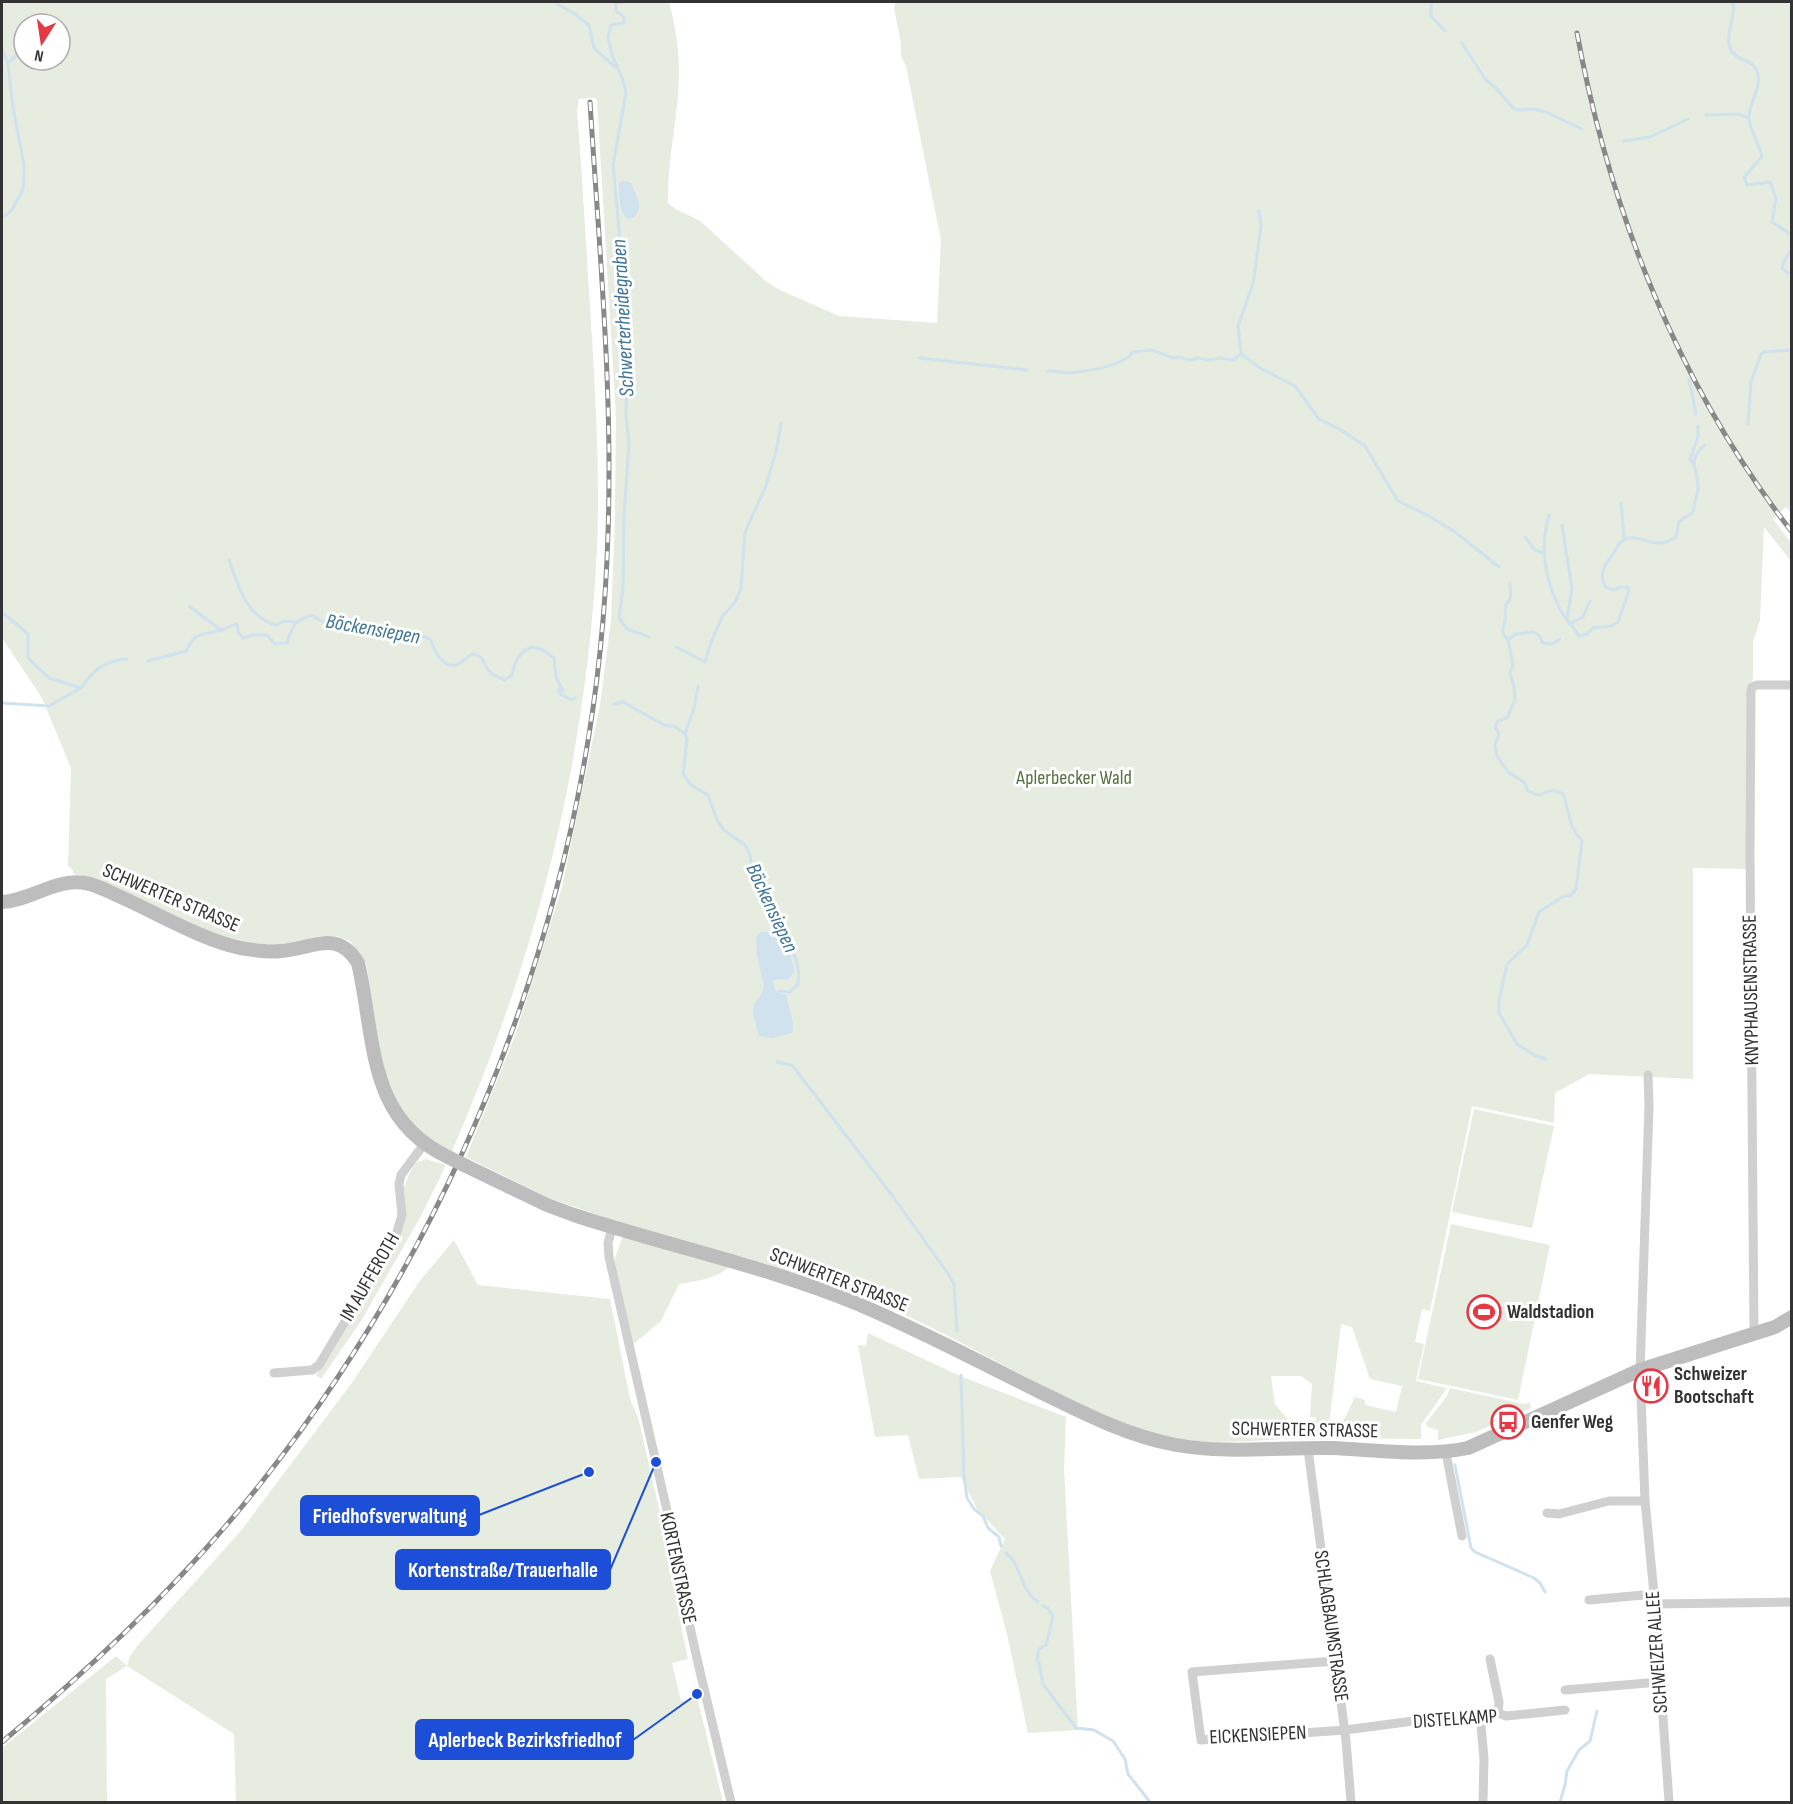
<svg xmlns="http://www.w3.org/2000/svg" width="1793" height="1804" font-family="'Sofia Sans Condensed',sans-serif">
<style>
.green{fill:#e6ecdf;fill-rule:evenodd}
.water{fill:#cfe2ee}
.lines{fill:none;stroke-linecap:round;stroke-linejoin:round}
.stream{stroke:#cfe2ee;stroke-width:3}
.street{stroke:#d0d0d0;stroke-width:9}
.secondary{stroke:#bdbdbd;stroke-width:14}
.rail-casing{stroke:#888;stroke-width:5}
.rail{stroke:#fff;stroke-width:3;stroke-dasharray:9;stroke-linecap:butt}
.secondary-bridge{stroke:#bdbdbd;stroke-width:14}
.labels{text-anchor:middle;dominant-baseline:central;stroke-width:6;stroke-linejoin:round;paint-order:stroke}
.park-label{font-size:20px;fill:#56703f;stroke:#fff}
.street-label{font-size:20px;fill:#333;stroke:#fff}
.poi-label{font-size:20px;font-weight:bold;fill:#333;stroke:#fff;text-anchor:start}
.water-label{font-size:21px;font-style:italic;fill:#3f7597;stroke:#fff}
.leader{fill:none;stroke:#1d4ed8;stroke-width:2}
.callout-dot{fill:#1d4ed8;stroke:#fff;stroke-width:2}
.callout{fill:#1d4ed8;stroke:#1d4ed8;stroke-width:2}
.callout-label{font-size:21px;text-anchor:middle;font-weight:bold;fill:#fff}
</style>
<rect width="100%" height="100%" fill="#fff"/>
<!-- green -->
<path class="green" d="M2,2h667c6,22 10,46 10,69 0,44 -12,87 -11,132l9,7 22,10 68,62 13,8 59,26 98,7 4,-83 -35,-174 -5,-10v-13l-7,-35 1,-6h896l1,512 -6,-7 -13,12 18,24v18l-27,-34 -4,93 -7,22v37l-5,8v182l-55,-1v211l-104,-5 -34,19 -1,30 -82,-17 -42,205 -8,-2 -7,33 9,2 -8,37 31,7 -26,37v14l-86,-1 20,-41 10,3v5l31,7 6,-26 -32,-7 -18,-52 -11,-3 -11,93 -5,20c-46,1 -94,8 -140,3 -47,-4 -95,-29 -136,-51 -49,-25 -96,-52 -146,-75 -52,-24 -108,-41 -163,-58 -20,23 -33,23 -61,28l-18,37 -30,25 -17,-85 13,-36 -78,-27 -83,-41 49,-121 47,-149 38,-182 11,-85 4,-106 1,-97 -19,-317 -3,-2 -15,1 -2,11c6,76 10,152 15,229 4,69 8,138 5,208 -10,212 -60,409 -145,604l-17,-8 -21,-15 -20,-27 -12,-39 -16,-99 -16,-22 -13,-5h-18l-46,13 -43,-8 -150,-66 -7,-1v-4l-5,-4 3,-98 -29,-70 -40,-60zM24,24h36v36h-36zM1271,1376h30l11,8 -2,33h6l-1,6 -15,-2 -7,5 -18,-22z
M1474,1109l80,17 -22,102 -80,-16z
M426,1159l20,6 -25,51 -60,105 -40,58 -5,-4 87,-147 3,-15 -2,-26 6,-15 7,-10z
M1451,1224l99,21 -32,155 -100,-21z
M454,1240l24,45 132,14 20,100 8,18 44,191 -1,17 7,34 -16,4 9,38 16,-4 26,105h-487l-2,-68 -107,-68 -21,13 1,123h-105v-54l114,-92 11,10 3,-10 8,-11 102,-113 111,-148 68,-102z
M868,1333l92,43 106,41 -2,52 14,261 -50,3 -21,-99 -17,-63 15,-32 -28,-30 -16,-32 -42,2 -11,-44 -33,2 -17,-92 8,1z
M1450,1388l73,16 7,-1 1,5 -55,24 -38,8v-10l-11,-3 -1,-4 21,-27z"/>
<!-- water -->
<path class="water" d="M626,181l5,2c6,13 16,32 -3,36 -9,-6 -9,-26 -9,-37z
M761,932c24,-1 30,21 33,40l-5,7 -16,1c1,11 3,13 14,15 0,13 9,26 5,38l-20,5 -13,-2 -6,-22 1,-10 7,-9 3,-8 -7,-32 -1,-18z"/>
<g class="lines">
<!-- stream -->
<path class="stream" d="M554,2l21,12 14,11 5,23 21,19
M624,2l-8,1v8l8,6v6l-13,2 -3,12 4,18 11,25 3,13 -13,72 11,119v51l3,42 -1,40 3,26 -5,73 -1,72 -4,30 8,11 22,8
M1431,2v14l14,15
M1733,2c3,15 -8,32 -3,46 5,14 23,10 27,23 6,16 -8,30 -8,46 -1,10 11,28 13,40l-18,20 3,8 23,-3 6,16 -4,24 20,13
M1462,43l23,36 11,9 17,20 7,2 14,-1 12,3 36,17
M2,50l6,13 5,45 11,57v12l-1,13 -12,21 -9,7
M8,63l16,-14
M1706,115l33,-1 9,4
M1624,141l26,-4 38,-18
M1259,211l2,15 -8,58 -15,42 3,28 19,14 35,18 24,33 22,11 24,16 33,55 29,14 27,16 45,36
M1792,249l-8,12 -2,8 10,6
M919,358l108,12
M1048,371c7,0 16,2 23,2 18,-2 52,-7 62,-21l19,-2 21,8 7,-1 10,3 8,-2 11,2 10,-2 15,2 7,-6
M1689,379l7,35
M1748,424l3,-42 10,-28 3,-2 28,-2
M1693,464l-3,-5 8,-22v-11
M1621,503l3,36
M1549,515c-10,33 -4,64 11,94 5,10 14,18 19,27l8,-2 6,-6 18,-2 7,-4 11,-32 -1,-3h-7l-8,3 -8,-3c-5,-13 -3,-19 6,-30 4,-5 6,-12 11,-16 16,-12 31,13 54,-4l3,-15 14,-10c1,-7 4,-16 5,-23 1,-19 -13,-28 7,-44
M1562,525l10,64 -5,29
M1525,537l10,13 8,3
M229,560c9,26 18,58 48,65l7,-4 11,1
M190,607l31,23
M2,612l26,22v24l21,20 32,10c13,-19 23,-27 46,-29
M1569,624l14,-7 7,-16
M1508,640l5,25 -3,8 4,14 1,13 -8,18 -9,3 -3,5 4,8 -4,11 2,11 11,16 16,10 4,9 10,4 15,-5 10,4c7,19 5,32 19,47l-6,48 -5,6 -9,2 -23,15 -12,33 -20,19 -8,37v12l18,31 17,11 12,4
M1508,640c-7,-8 -6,-10 -3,-19 1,-6 -1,-11 1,-17 7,-5 4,-14 4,-21
M1508,640l8,-6 17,-2 6,3 4,8 9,1 8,-5
M676,647l29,15 5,-17 12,-28 13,-15 6,-13 4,-57 20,-44 11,-36 5,-29
M148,661l38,-10c8,-16 10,-16 27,-19 8,-1 16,-5 24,-8l1,8 5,6 9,-3h15l8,9 12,-1c6,-19 7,-22 25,-28l9,6 29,4 15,6 10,-4 12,8c11,-9 30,0 43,4 4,10 11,29 26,26 6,-2 11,-8 16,-11 13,1 11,11 18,18 4,4 10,6 15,8l7,-5c3,-14 7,-23 20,-28l11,3 11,8 2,19 7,14
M561,688l-2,3 1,3 12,6 3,-2
M2,703l47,3 32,-18
M614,704l9,-2 41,23 12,2 9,7 2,5 -4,35 8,11 17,10 10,27 6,8 21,15 5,10 3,21 10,10 9,19 3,10v10c13,23 26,29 23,59l-8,8 -11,-1 -2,2
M685,734l9,-26 4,-22
M777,1062l15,3 99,129 56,78 7,12 3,47
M961,1375l3,102 3,21 7,11 9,7 5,12 11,9 2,9
M1455,1465l16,83 4,4 59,26 6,5 5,9
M1006,1553c17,14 13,36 32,49
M1043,1606l5,2 5,9 -7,28 -7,4 -2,11 2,3 4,21 33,44 18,2 19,11 12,18 3,15 22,28
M1560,1802l5,-17 2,-14 12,-21 11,-9 7,-30"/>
<!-- street -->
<path class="street" d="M1648,1075l1,31 -9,264 5,131 10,103 14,198
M612,1228l-4,15 1,14 78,341 1,20 10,45 33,139
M1754,1334l-4,-479 1,-164 1,-4 5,-2h35
M274,1373l38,-3 7,-5 76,-127 7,-23 -3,-31 2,-9 23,-31
M1308,1449l38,292 5,61
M1446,1453l16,83
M1547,1513l12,1 50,-13h36
M1589,1600l65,-6
M1655,1604l137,-2
M1490,1659l9,43 -1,11
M1335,1661l-143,11 9,68 144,-10 122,-16 31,-1 8,3 59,-6
M1565,1690l94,-8
M1480,1714l4,45 -1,43"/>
<!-- secondary -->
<path class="secondary" d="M2,902c29,-1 53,-24 83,-19 13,2 26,10 38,15 35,16 80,42 117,50 14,2 27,5 41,3 31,-2 56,-23 77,12 18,77 8,155 90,194
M464,1165l83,40 27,10c94,31 192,51 284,89 59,25 116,55 174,84 47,23 92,47 144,57 51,9 105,2 156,3 45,2 92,9 136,0l172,-78 135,-43 17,-10"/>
<!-- rail casing -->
<g class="rail-casing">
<path id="rail" d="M1577,33c33,179 102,354 215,499
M2,1742c94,-78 183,-162 259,-259 212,-268 337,-608 347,-950 5,-143 -9,-287 -18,-431"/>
</g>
<!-- rail -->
<use href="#rail" class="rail"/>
<!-- secondary-bridge -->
<path class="secondary-bridge" d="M448,1157l16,8"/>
</g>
<!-- icons -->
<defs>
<g id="stadium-ring" transform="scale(1.725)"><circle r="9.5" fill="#fff" stroke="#e63946" stroke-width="1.5"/><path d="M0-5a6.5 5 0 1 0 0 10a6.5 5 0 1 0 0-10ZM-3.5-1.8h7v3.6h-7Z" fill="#e63946"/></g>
<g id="restaurant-ring" transform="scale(1.725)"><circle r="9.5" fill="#fff" stroke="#e63946" stroke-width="1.5"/><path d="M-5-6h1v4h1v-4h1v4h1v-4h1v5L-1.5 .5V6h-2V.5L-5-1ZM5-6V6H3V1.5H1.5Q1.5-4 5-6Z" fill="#e63946"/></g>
<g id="bus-ring" transform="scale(1.725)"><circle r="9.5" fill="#fff" stroke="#e63946" stroke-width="1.5"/><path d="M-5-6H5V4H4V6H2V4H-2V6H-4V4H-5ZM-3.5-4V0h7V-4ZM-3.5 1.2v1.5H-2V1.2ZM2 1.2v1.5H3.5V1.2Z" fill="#e63946"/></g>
</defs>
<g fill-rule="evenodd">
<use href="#stadium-ring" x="1484" y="1312"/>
<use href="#restaurant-ring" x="1651" y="1386"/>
<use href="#bus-ring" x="1508" y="1422"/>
</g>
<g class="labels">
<!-- park labels -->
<g class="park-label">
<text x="1074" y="778">Aplerbecker Wald</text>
</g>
<!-- street labels -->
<g class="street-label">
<text transform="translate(171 898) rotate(23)">SCHWERTER STRASSE</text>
<text transform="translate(1751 990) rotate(-91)">KNYPHAUSENSTRASSE</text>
<text transform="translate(370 1277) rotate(-60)">IM AUFFEROTH</text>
<text transform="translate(839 1280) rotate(21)">SCHWERTER STRASSE</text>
<text transform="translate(1305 1430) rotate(1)">SCHWERTER STRASSE</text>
<text transform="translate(678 1568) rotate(78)">KORTENSTRASSE</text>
<text transform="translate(1331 1626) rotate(82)">SCHLAGBAUMSTRASSE</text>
<text transform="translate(1657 1652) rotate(-94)">SCHWEIZER ALLEE</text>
<text transform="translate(1455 1719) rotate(-4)">DISTELKAMP</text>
<text transform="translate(1258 1735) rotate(-3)">EICKENSIEPEN</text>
</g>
<!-- poi labels -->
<g class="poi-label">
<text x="1507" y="1312">Waldstadion</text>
<text x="1674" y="1374">Schweizer<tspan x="1674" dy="23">Bootschaft</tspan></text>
<text x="1531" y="1422">Genfer Weg</text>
</g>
<!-- water labels -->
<g class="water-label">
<text transform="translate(623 318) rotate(-93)">Schwerterheidegraben</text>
<text transform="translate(373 629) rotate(10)">Böckensiepen</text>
<text transform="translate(772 908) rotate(65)">Böckensiepen</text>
</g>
</g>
<!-- callouts -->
<path class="leader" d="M589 1472L479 1515M656 1462L610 1570M697 1694L633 1740"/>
<g class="callout-dot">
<circle cx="589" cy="1472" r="6"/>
<circle cx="656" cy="1462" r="6"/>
<circle cx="697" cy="1694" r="6"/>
</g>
<g class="callout">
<rect x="301" y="1496" width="178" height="39" rx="6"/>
<rect x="396" y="1550" width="214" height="39" rx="6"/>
<rect x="416" y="1720" width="217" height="39" rx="6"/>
</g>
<g class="callout-label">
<text x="390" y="1523">Friedhofsverwaltung</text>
<text x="503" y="1577">Kortenstraße/Trauerhalle</text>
<text x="525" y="1747">Aplerbeck Bezirksfriedhof</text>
</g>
<!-- border -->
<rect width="1793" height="1804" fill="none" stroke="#333333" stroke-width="6"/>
<!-- north arrow -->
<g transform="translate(42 42) rotate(192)"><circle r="28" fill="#ffffff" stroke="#adadad" stroke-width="1.5"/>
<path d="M0-4.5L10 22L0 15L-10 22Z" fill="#e63946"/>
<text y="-9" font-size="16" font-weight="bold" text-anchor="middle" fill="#333333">N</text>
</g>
</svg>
